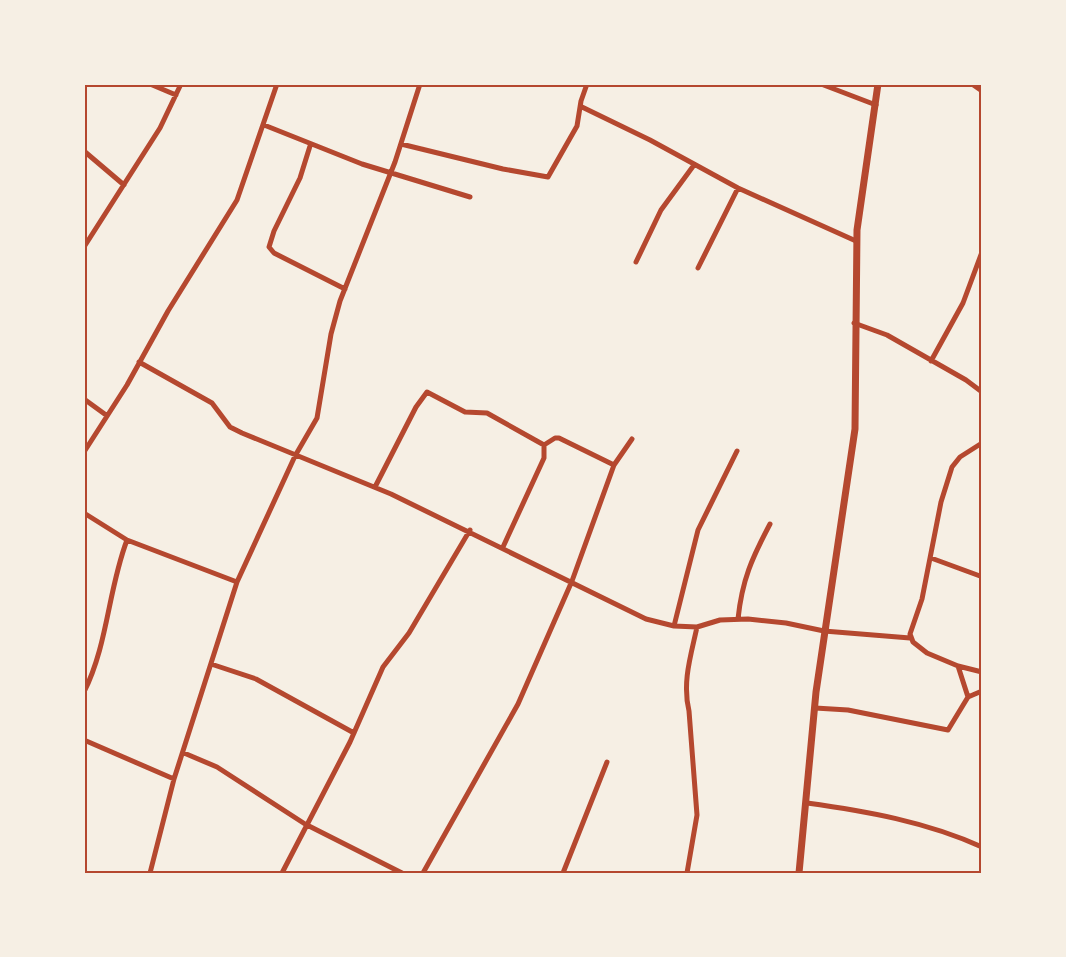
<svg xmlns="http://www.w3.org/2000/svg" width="1066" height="957" font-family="Commissioner,sans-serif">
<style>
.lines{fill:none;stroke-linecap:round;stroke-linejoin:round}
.minor{stroke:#b5482f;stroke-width:5}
.tertiary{stroke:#b5482f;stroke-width:7}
.neatline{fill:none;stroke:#b5482f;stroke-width:2}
</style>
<rect width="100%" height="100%" fill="#f6efe4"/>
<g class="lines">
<!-- minor -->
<path class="minor" d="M150,84l26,11
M821,84l55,21
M972,84l10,7
M582,107l68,33 88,48 118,53
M264,125l98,39 108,33
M401,144l102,25 45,8 29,-51 4,-25 6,-17
M310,146l-10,32 -26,53 -5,16 5,6 71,36
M84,151l40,34
M84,247l76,-119 21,-44
M636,262l25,-52 33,-45
M698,268l40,-80
M854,323l33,12 79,45 16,12
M931,361l32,-58 19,-51
M139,362l73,41 18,24 12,6 149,61 255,125 28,7 23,1 23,-7 28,-1 38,4 38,8 86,7
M84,399l22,16
M982,443l-22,14 -8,10 -11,35 -19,97 -12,35 3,8 14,11 31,13 24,6
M544,445l11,-7h4l55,27
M84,452l43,-67 41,-74 69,-111 40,-116
M375,487l41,-80 11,-15 38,20 22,1 57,32v13l-41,89
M84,513l43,27 110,42
M931,558l49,18 2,-2
M738,619c4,-39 14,-61 32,-95
M674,626l24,-96 39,-79
M211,664l45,15 98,54
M84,692c24,-48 24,-102 43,-152
M968,697l14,-6
M815,708l33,2 100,20 20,-33 -10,-31
M84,740l90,39
M184,753l33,14 88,57 97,49
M807,803c59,8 120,19 175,44
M150,873l24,-94 63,-197 58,-126 22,-38 14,-84 9,-33 55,-139 25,-78
M282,873l68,-131 33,-75 26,-34 61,-103
M423,873l95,-169 54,-123 42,-116 18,-26
M563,873l44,-111
M687,873l10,-58 -8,-104c-7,-29 2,-56 8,-84"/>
<!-- tertiary -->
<path class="tertiary" d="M799,873l17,-181 39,-263 2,-199 21,-146"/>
</g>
<!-- border -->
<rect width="1066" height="957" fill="none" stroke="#f6efe4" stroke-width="171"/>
<rect x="86" y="86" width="894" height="786" class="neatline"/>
</svg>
